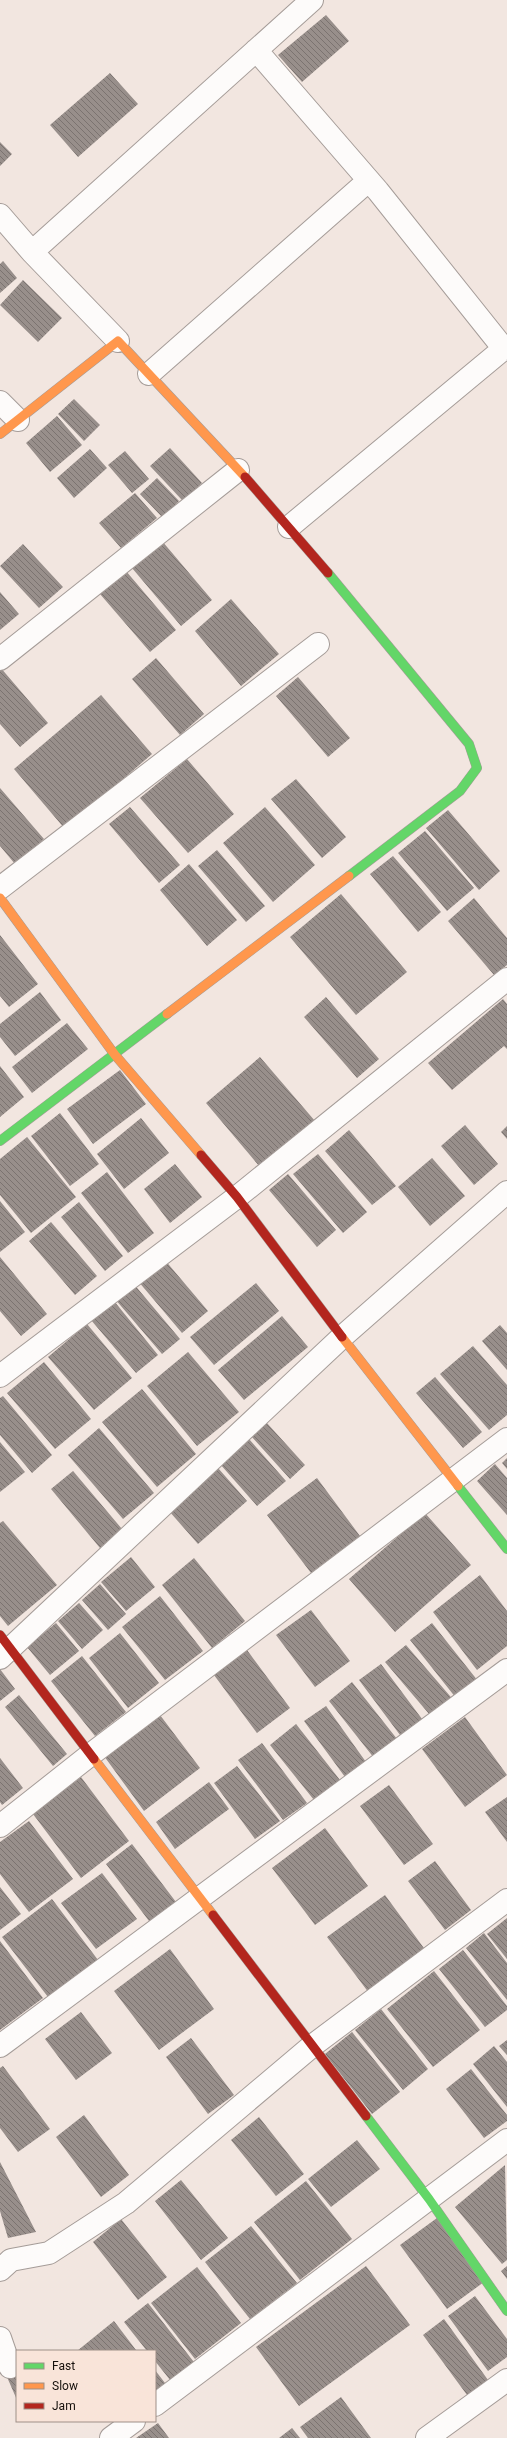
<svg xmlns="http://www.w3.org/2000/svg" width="507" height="2438" font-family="Roboto,sans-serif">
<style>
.building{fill:url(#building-back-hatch)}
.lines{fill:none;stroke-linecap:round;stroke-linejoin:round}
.street-casing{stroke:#a59c98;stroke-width:24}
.fast-casing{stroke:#a59c98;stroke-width:10}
.slow-casing{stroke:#a59c98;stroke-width:10}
.jam-casing{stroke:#a59c98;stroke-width:10}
.street{stroke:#fdfbfa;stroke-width:22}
.fast{stroke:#63d668;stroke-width:9}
.slow{stroke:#ff974d;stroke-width:9}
.jam{stroke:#b3261e;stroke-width:9}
</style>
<defs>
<pattern id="building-back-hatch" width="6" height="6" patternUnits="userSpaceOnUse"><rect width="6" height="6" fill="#988f8b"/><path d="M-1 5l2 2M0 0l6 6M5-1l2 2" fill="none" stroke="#7b7370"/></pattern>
</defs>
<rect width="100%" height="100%" fill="#f2e6e0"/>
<!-- building -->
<path class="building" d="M326,15l23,26 -47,41 -24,-27z
M110,73l28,31 -60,53 -28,-32z
M0,142l12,12 -12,12z
M3,261l14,17 -17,15v-29z
M23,280l39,38 -24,24 -38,-37z
M74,399l26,26 -16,16 -26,-27z
M57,416l25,29 -32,27 -24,-29z
M170,448l32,35 -19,18 -33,-35z
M90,449l17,19 -33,30 -17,-20z
M125,451l24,28 -17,14 -24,-28z
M157,478l22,23 -16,17 -23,-24z
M135,493l22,25 -36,30 -22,-25z
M162,541l50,59 -31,26 -49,-58z
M23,544l40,43 -24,21 -39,-42z
M126,571l50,59 -26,22 -50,-58z
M0,592l19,22 -19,16z
M231,599l48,55 -38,32 -46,-55z
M156,658l48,56 -24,21 -48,-56z
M0,667l48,56 -28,24 -20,-23z
M298,677l52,61 -22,19 -52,-61z
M101,695l51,59 -87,75 -51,-60z
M187,759l47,55 -46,39 -48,-55z
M296,779l50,58 -24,21 -51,-59z
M0,788l44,51 -29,25 -15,-18z
M130,807l50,58 -21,18 -50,-59z
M265,807l50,58 -42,37 -50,-59z
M448,810l52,61 -21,19 -53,-62z
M425,831l49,57 -27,23 -49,-58z
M217,850l48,56 -19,16 -48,-56z
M393,856l48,56 -23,20 -48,-58z
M189,864l48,56 -30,26 -47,-56z
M341,894l66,78 -51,43 -66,-78z
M474,898l33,40v27l-13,10 -46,-54z
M0,935l38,49 -29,23 -9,-11z
M40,992l21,28 -46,36 -15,-19v-13z
M326,997l53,62 -22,19 -53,-61z
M503,999l4,5v45l-3,-3 -52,44 -24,-27z
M67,1023l21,26 -56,44 -20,-26z
M260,1057l55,64 -55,46 -54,-64z
M0,1066l24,31 -24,20z
M120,1070l26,34 -53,40 -26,-35z
M60,1113l39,51 -29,22 -39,-50z
M141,1118l28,35 -45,36 -27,-35z
M465,1125l33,39 -24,21 -33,-39z
M507,1126v13l-6,-7z
M349,1130l47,56 -24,19 -47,-54z
M27,1137l49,60 -45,36 -31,-38v-36z
M318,1154l49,58 -24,21 -50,-59z
M432,1158l33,38 -35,30 -32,-39z
M175,1164l27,33 -32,26 -26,-34z
M107,1172l47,61 -26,20 -47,-60z
M288,1174l48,56 -19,17 -48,-57z
M0,1201l25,31 -25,20z
M79,1202l44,54 -18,15 -44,-54z
M51,1222l46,54 -22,19 -46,-54z
M0,1257l47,57 -26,22 -21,-25z
M164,1259l44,52 -26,22 -44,-52z
M133,1283l47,56 -18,15 -47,-55z
M256,1283l23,28 -65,54 -24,-28z
M114,1301l44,54 -22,18 -45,-53z
M282,1316l26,31 -64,53 -26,-30z
M87,1324l45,54 -38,32 -46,-53z
M500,1325l7,8v37l-25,-29z
M473,1346l34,39v30l-18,15 -49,-56z
M188,1352l51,60 -42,34 -50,-60z
M44,1362l47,57 -36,30 -48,-56z
M435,1377l47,55 -19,16 -47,-55z
M142,1389l54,65 -39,33 -55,-65z
M3,1396l49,59 -20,18 -32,-38v-37z
M266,1422l39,43 -15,14 -39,-43z
M99,1428l55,65 -31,26 -55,-64z
M249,1439l37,42 -29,25 -37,-42z
M0,1442l25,30 -25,20z
M507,1458v11l-5,-6z
M495,1464l12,14v37l-30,-34z
M218,1468l29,33 -49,43 -29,-33z
M73,1471l49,58 -22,19 -49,-59z
M317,1478l43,58 -49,37 -44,-58z
M425,1513l46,52 -76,67 -46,-53z
M3,1521l54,64 -49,41 -8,-10v-93z
M131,1557l24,30 -29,24 -25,-29z
M194,1558l51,63 -33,27 -50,-63z
M480,1575l27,36v35l-30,24 -44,-58z
M100,1584l26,30 -18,16 -26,-30z
M160,1596l43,55 -38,29 -43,-53z
M79,1603l24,27 -21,19 -24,-28z
M311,1610l39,51 -35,26 -39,-52z
M56,1623l23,28 -29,24 -23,-28z
M432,1623l46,58 -22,17 -46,-58z
M120,1633l39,50 -31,25 -39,-50z
M406,1645l50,58 -21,18 -50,-59z
M247,1650l43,58 -33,25 -43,-58z
M82,1656l44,56 -31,24 -44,-55z
M381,1664l44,59 -22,16 -44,-59z
M0,1669l15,20 -15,12z
M352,1682l49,62 -23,19 -49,-62z
M19,1695l48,59 -14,12 -48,-59z
M326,1706l40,56 -21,15 -41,-56z
M160,1715l40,53 -56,43 -40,-55z
M465,1717l42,58 -42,32 -43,-58z
M296,1724l44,56 -26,20 -44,-55z
M262,1743l45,60 -24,17 -45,-60z
M0,1758l23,30 -21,17 -2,-3z
M237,1766l43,55 -25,18 -41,-56z
M81,1777l48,64 -48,37 -48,-64z
M209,1782l20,27 -54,40 -19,-27z
M389,1785l44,59 -29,21 -44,-59z
M507,1797v45l-22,-30z
M29,1821l44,58 -44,33 -29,-38v-32z
M325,1828l43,58 -53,39 -43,-57z
M132,1844l47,62 -27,19 -46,-61z
M435,1861l36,49 -26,20 -37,-49z
M102,1873l35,46 -41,30 -35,-46z
M0,1887l21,27 -21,16z
M385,1895l44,60 -57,42 -45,-60z
M52,1899l46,61 -50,37 -46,-60z
M507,1918v41l-20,-25z
M484,1933l23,30v37l-41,-52z
M0,1941l43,57 -43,32z
M170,1949l44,60 -55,41 -45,-59z
M463,1950l44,56v4l-22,17 -46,-58z
M434,1971l46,59 -47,37 -46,-58z
M381,2009l47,60 -25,21 -48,-60z
M81,2012l31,41 -36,27 -31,-41z
M352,2032l48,60 -28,22 -47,-60z
M191,2038l43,57 -26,19 -42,-57z
M507,2040v15l-8,-9z
M494,2046l13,16v45l-34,-43z
M3,2066l47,63 -32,23 -18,-24v-60z
M471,2069l36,46v6l-23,17 -38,-49z
M84,2115l45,60 -28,22 -45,-60z
M259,2117l45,57 -28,22 -45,-56z
M357,2140l23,29 -49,38 -23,-28z
M0,2162l36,70 -28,6 -8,-27z
M505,2165l2,95 -5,4 -47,-57z
M181,2180l47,58 -27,22 -46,-59z
M306,2181l46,58 -52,41 -46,-58z
M437,2218l47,64 -37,27 -47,-64z
M121,2219l46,58 -29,23 -45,-58z
M251,2226l46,57 -47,36 -45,-57z
M366,2266l44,59 -111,81 -43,-59z
M507,2266v13l-6,-8z
M197,2267l44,56 -46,36 -44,-56z
M475,2296l32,43v18l-19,14 -40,-55z
M148,2303l49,63 -23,19 -19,-24v-10h-8l-23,-29z
M444,2319l44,61 -21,15 -44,-60z
M114,2321l22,29 -59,1z
M155,2370l10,13 -10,8z
M17,2372v28l-10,-23z
M341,2397l30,41h-63l-8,-11z
M158,2423l11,15h-33z
M292,2428l8,10h-21z"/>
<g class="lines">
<!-- street casing -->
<g class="street-casing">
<path id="street" d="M256,50l122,141 126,158
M0,215l32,37 86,89
M32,252l280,-252
M149,374l219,-193
M0,402l18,18
M289,527l218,-181
M0,659l238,-189
M0,888l318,-244
M0,1376l237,-179 270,-218
M0,1658l342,-321 165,-145
M0,1826l90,-71 417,-316
M0,2046l507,-376
M0,2270l11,-10 38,-7 77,-50 186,-157 195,-146
M0,2338l10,29
M155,2405l352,-265
M111,2438l23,-17
M427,2438l80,-58"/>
</g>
<!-- fast casing -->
<g class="fast-casing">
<path id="fast" d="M328,573l141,171 8,24 -17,23 -111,85
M0,1141l167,-127
M458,1486l49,63
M366,2116l63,83 78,112"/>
</g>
<!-- slow casing -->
<g class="slow-casing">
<path id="slow" d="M0,434l118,-93 127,136
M0,898l115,157 86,100
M167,1014l182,-138
M342,1337l116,149
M94,1759l119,156"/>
</g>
<!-- jam casing -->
<g class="jam-casing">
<path id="jam" d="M245,477l83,96
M201,1155l36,42 105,140
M0,1635l94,124
M213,1915l153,201"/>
</g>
<!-- street -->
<use href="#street" class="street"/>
<!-- fast -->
<use href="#fast" class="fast"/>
<!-- slow -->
<use href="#slow" class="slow"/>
<!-- jam -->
<use href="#jam" class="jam"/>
</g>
<!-- legend -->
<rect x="16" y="2350" width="140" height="72" fill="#f9e4d9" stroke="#9e8f87"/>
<rect x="24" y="2363" width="20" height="6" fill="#63d668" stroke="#9e8f87"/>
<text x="52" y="2370" font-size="12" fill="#16100c">Fast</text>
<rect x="24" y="2383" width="20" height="6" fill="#ff974d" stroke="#9e8f87"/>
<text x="52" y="2390" font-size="12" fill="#16100c">Slow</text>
<rect x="24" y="2403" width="20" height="6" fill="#b3261e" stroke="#9e8f87"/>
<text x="52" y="2410" font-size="12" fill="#16100c">Jam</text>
</svg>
